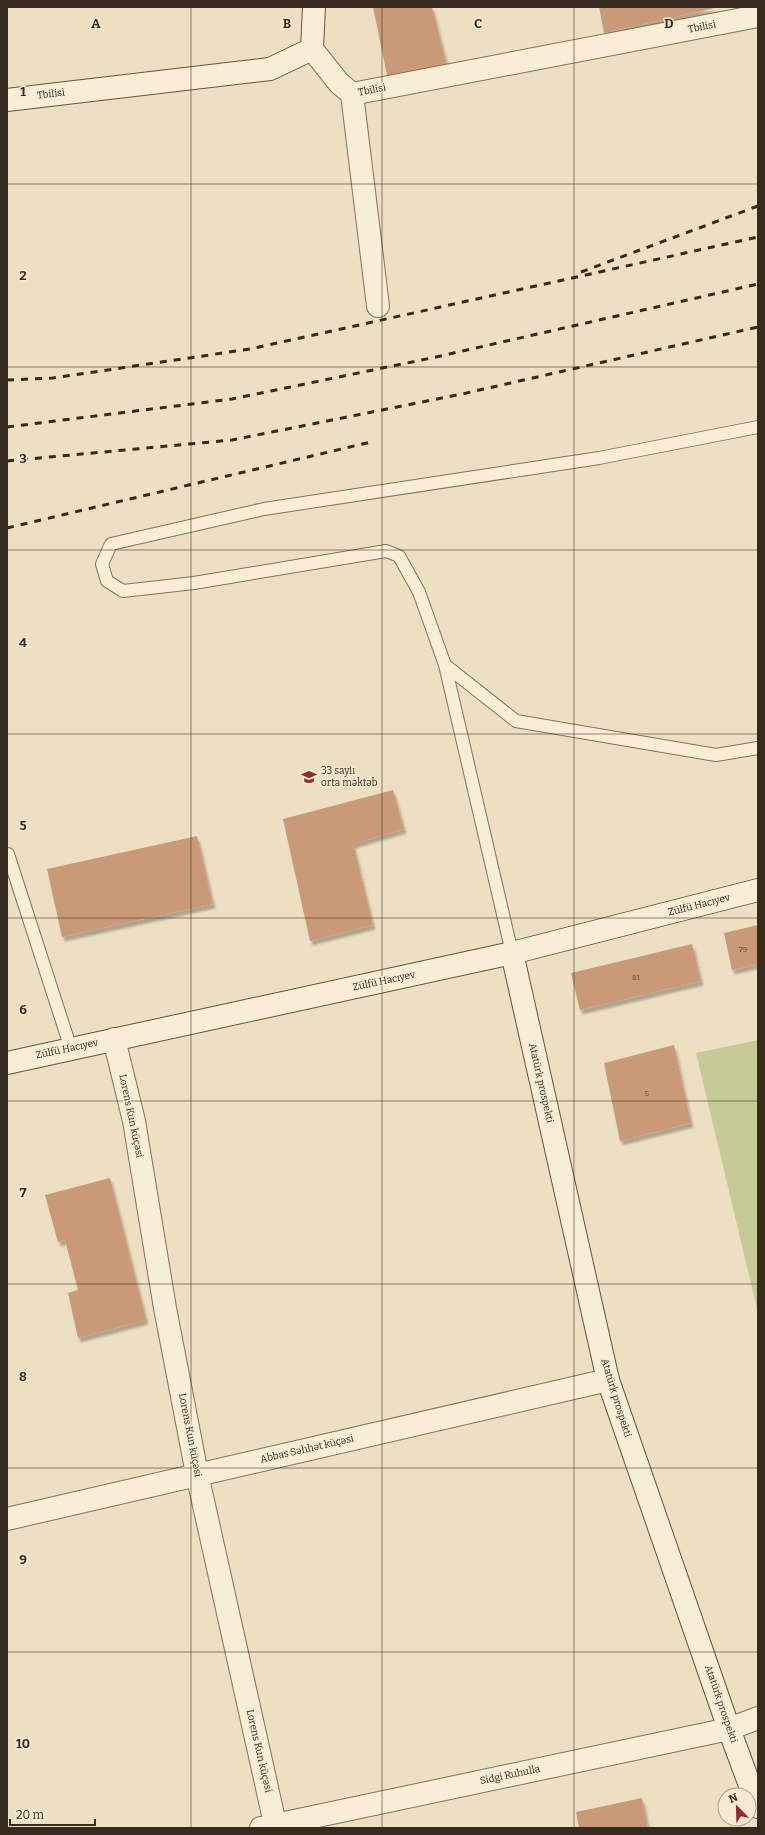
<svg xmlns="http://www.w3.org/2000/svg" width="765" height="1835" font-family="Bitter,serif">
<style>
.green{fill:#c5cb96}
.building{fill:#ca9a78;filter:url(#shadow)}
.lines{fill:none;stroke-linecap:round;stroke-linejoin:round}
.lane-casing{stroke:#867159;stroke-width:14}
.street-casing{stroke:#867159;stroke-width:24}
.secondary-casing{stroke:#68523d;stroke-width:24}
.lane{stroke:#f8edd5;stroke-width:12}
.street{stroke:#f8edd5;stroke-width:22}
.secondary{stroke:#f8edd5;stroke-width:22}
.rail{stroke:#36291d;stroke-width:3;stroke-dasharray:7 7;stroke-linecap:butt}
.grid{fill:none;stroke:#36291d;stroke-width:1;stroke-opacity:0.55}
.labels{text-anchor:middle;dominant-baseline:central;stroke-width:3;stroke-linejoin:round;paint-order:stroke}
.number-label{font-size:8px;fill:#5b4534}
.street-label{font-size:10px;fill:#36291d;stroke:#f4ead1}
.poi-label{font-size:10px;fill:#36291d;stroke:#f4ead1;text-anchor:start}
.grid-label{font-size:13px;text-anchor:middle;font-weight:bold;fill:#36291d;stroke:#f4ead1;stroke-width:3;stroke-linejoin:round;paint-order:stroke}
</style>
<defs>
<filter id="shadow"><feDropShadow dx="2.5" dy="4.5" stdDeviation="1" flood-color="#0004"/></filter>
</defs>
<rect width="100%" height="100%" fill="#ede0c2"/>
<!-- green -->
<path class="green" d="M758,1040v273l-62,-260z"/>
<!-- building -->
<path class="building" d="M373,7h59l17,67 -60,11z
M599,7h116v1l-111,25z
M393,790l11,39 -51,15 20,81 -63,16 -27,-122z
M197,836l16,68 -151,33 -15,-68z
M758,925v39l-26,6 -8,-37z
M692,944l9,37 -121,29 -9,-37z
M674,1045l17,78 -71,18 -16,-78z
M110,1178l36,142 -68,18 -10,-45 10,-3 -13,-50 -7,2 -13,-47z
M642,1798l6,30h-69l-3,-16z"/>
<g class="lines">
<!-- lane casing -->
<g class="lane-casing">
<path id="lane" d="M758,427l-159,31 -335,51 -153,35 -9,20 5,17 16,10 71,-8 192,-32 13,5 20,36 26,73 71,56 200,34 42,-7
M445,665l67,288
M8,854l63,195"/>
</g>
<!-- street casing -->
<g class="street-casing">
<path id="street" d="M312,49l27,34 13,11 406,-78
M352,94l26,212
M114,1039l20,82 31,187 32,166 79,354
M7,1519l601,-139
M261,1828l468,-99 29,-11"/>
</g>
<!-- secondary casing -->
<g class="secondary-casing">
<path id="secondary" d="M7,100l263,-31 42,-20 2,-42
M512,953l96,427 121,349 29,78
M7,1063l505,-110 246,-63"/>
</g>
<!-- lane -->
<use href="#lane" class="lane"/>
<!-- street -->
<use href="#street" class="street"/>
<!-- secondary -->
<use href="#secondary" class="secondary"/>
<!-- rail -->
<path class="rail" d="M581,272l177,-66
M7,380l46,-2 197,-29 508,-112
M7,427l225,-28 204,-42 322,-73
M7,461l225,-21 230,-46 296,-67
M7,528l364,-86"/>
</g>
<!-- grid -->
<path class="grid" d="M191,7v1821M382,7v1821M574,7v1821M7,184h751M7,367h751M7,550h751M7,734h751M7,918h751M7,1101h751M7,1284h751M7,1468h751M7,1652h751"/>
<!-- icons -->
<defs>
<g id="school-bare" transform="scale(1.2)"><path d="M0-5L7-2L0 1L-7-2ZM-4 1L0 2.5L4 1V4Q0 6-4 4Z" fill="#942b2c" stroke="#f4ead1" stroke-width="2.5" paint-order="stroke"/></g>
</defs>
<g fill-rule="evenodd">
<use href="#school-bare" x="309" y="777"/>
</g>
<g class="labels">
<!-- number labels -->
<g class="number-label">
<text x="743" y="949">79</text>
<text x="636" y="977">81</text>
<text x="647" y="1093">5</text>
</g>
<!-- street labels -->
<g class="street-label">
<text transform="translate(702 27) rotate(-11)">Tbilisi</text>
<text transform="translate(372 90) rotate(-11)">Tbilisi</text>
<text transform="translate(51 94) rotate(-7)">Tbilisi</text>
<text transform="translate(699 905) rotate(-14)">Zülfü Hacıyev</text>
<text transform="translate(384 981) rotate(-12)">Zülfü Hacıyev</text>
<text transform="translate(67 1049) rotate(-12)">Zülfü Hacıyev</text>
<text transform="translate(541 1083) rotate(77)">Atatürk prospekti</text>
<text transform="translate(131 1116) rotate(78)">Lorens Kun küçəsi</text>
<text transform="translate(616 1398) rotate(73)">Atatürk prospekti</text>
<text transform="translate(190 1435) rotate(79)">Lorens Kun küçəsi</text>
<text transform="translate(307 1449) rotate(-13)">Abbas Səhhət küçəsi</text>
<text transform="translate(721 1704) rotate(71)">Atatürk prospekti</text>
<text transform="translate(259 1751) rotate(77)">Lorens Kun küçəsi</text>
<text transform="translate(510 1775) rotate(-12)">Sidgi Ruhulla</text>
</g>
<!-- poi labels -->
<g class="poi-label">
<text x="321" y="771">33 saylı<tspan x="321" dy="12">orta məktəb</tspan></text>
</g>
</g>
<g class="grid-label">
<text x="96" y="28">A</text>
<text x="287" y="28">B</text>
<text x="478" y="28">C</text>
<text x="669" y="28">D</text>
<text x="23" y="96">1</text>
<text x="23" y="280">2</text>
<text x="23" y="463">3</text>
<text x="23" y="647">4</text>
<text x="23" y="830">5</text>
<text x="23" y="1014">6</text>
<text x="23" y="1197">7</text>
<text x="23" y="1381">8</text>
<text x="23" y="1564">9</text>
<text x="23" y="1748">10</text>
</g>
<!-- border -->
<rect width="765" height="1835" fill="none" stroke="#36291d" stroke-width="16"/>
<!-- north arrow -->
<g transform="translate(737 1807) rotate(337)"><circle r="19" fill="#f4ead1" stroke="#a89d89"/>
<path d="M0-3L7 15L0 10L-7 15Z" fill="#942b2c"/>
<text y="-6" font-size="11" font-weight="bold" text-anchor="middle" fill="#36291d">N</text>
</g>
<!-- scale -->
<path d="M10 1819v6h85v-6" fill="none" stroke="#36291d" stroke-width="2"/>
<text x="16" y="1819" font-size="12" fill="#36291d" stroke="#f4ead1" stroke-width="3" paint-order="stroke">20 m</text>
</svg>
